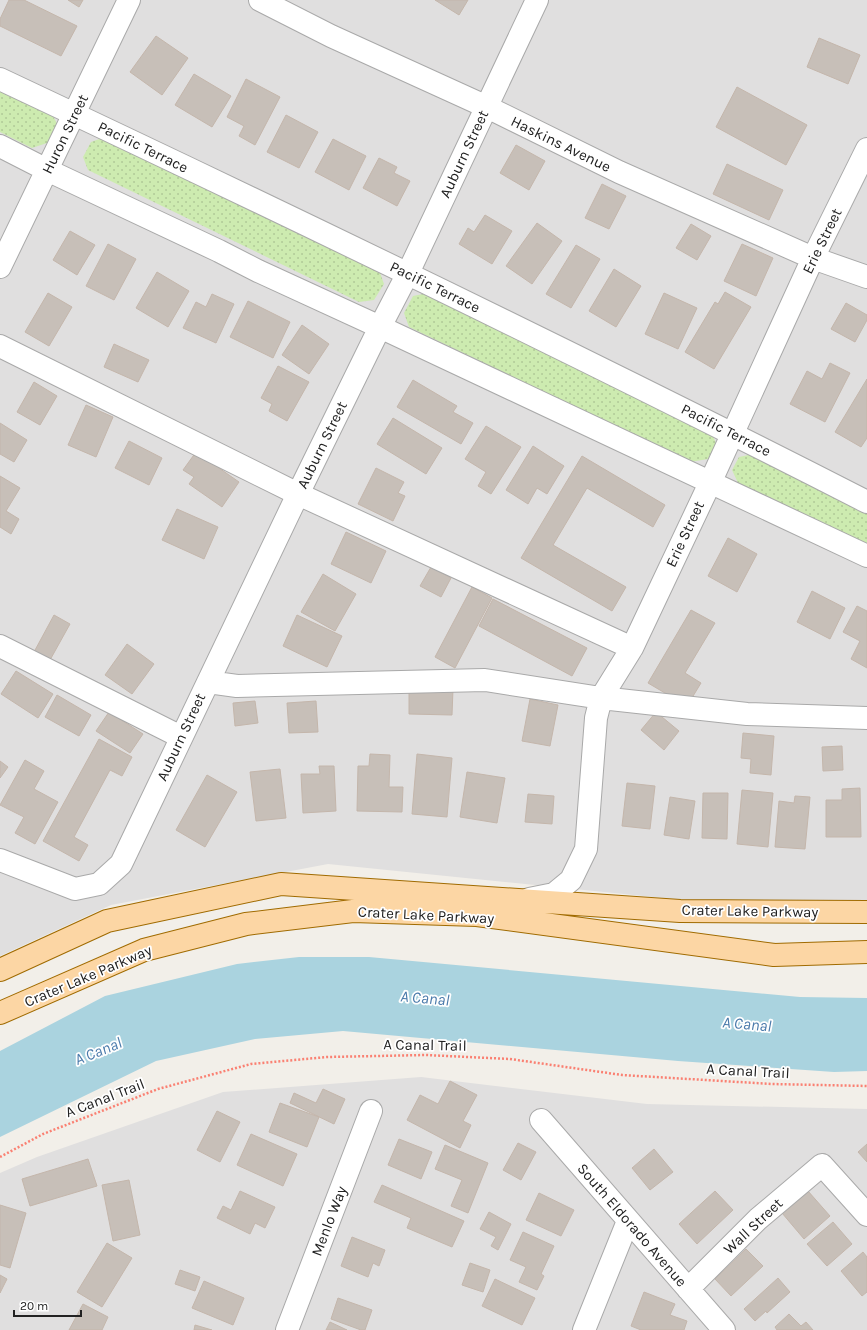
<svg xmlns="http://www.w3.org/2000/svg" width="867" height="1330" font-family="Karla,sans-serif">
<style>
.residential{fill:#e0dfdf}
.grass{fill:url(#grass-dots)}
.water{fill:#aad3df}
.building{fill:#c7bfb8;stroke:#c4b6ab}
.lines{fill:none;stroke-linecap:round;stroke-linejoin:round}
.minor-casing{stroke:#a9a9a9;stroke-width:24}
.major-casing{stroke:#a06b00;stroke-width:24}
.path{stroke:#fa8072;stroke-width:2.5;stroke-dasharray:2 2;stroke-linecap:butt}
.minor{stroke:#fff;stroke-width:22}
.major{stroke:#fcd6a4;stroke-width:22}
.labels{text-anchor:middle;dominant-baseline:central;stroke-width:3.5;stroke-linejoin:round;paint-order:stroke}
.street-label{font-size:15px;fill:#222;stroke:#fff}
.water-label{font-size:16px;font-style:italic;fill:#4a7aab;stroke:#fff}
</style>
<defs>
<pattern id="grass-dots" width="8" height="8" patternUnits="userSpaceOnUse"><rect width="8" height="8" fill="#cdebb0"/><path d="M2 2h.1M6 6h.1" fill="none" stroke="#b0c997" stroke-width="1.8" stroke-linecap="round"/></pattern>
</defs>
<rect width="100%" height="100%" fill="#f2efe9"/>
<!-- residential -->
<path class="residential" d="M0,0h867v911l-28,5 -511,-52 -217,41 -111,51z
M421,1077l226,27 220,5v221h-867v-157l37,-16 186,-65z"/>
<!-- grass -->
<path class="grass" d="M0,87l50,24 8,14 -11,18 -15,5 -32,-16z
M105,137l274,133 5,14 -10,16 -15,2 -271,-132 -5,-13 8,-15z
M428,293l281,135 7,15 -8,16 -18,3 -281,-135 -5,-14 9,-17z
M753,454l114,54v37l-129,-62 -6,-13 7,-13z"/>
<!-- water -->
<path class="water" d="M299,957h70l431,40 67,1v73l-33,1 -156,-11 -335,-30 -88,8 -99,22 -156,76v-86l105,-55 132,-32z"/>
<!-- building -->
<path class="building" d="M9,0h15l53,26 -16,30 -61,-30v-7z
M68,0h15l-4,7z
M435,0h33l-9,15z
M156,36l32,22 -26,37 -32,-23z
M819,38l41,17 -12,29 -41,-17z
M194,74l37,22 -19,31 -37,-22z
M246,79l34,18 -25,48 -16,-9 5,-10 -17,-9z
M737,87l70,38 -21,40 -70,-38z
M286,115l32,17 -19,36 -32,-16z
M333,139l33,17 -17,34 -34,-18z
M516,145l29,16 -16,29 -29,-17z
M379,158l18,9 -3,6 16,8 -13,25 -34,-18z
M727,164l56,26 -14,30 -56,-26z
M602,184l24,12 -17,33 -24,-11z
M485,215l27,16 -20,33 -33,-20 9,-16 6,4z
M537,223l25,18 -30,43 -26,-18z
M691,224l20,12 -14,24 -21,-12z
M70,231l25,14 -18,30 -24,-15z
M108,244l28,15 -22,41 -28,-14z
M742,244l31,14 -17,38 -32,-15z
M576,245l24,14 -29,49 -25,-14z
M614,269l27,17 -25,41 -27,-16z
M157,272l32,19 -21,36 -32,-19z
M725,292l26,15 -37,62 -29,-17 30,-50 3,2z
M48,293l24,14 -23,39 -24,-14z
M664,293l33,15 -19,41 -33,-15z
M212,294l22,10 -18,39 -33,-15 13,-26 10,5z
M248,301l42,21 -17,36 -43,-21z
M846,303l21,12v5l-12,22 -24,-13z
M302,325l27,19 -20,30 -27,-19z
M114,344l35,16 -11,22 -34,-15z
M830,363l20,10 -25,49 -35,-18 17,-33 15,8z
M278,366l31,16 -22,39 -18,-10 3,-7 -11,-6z
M867,379v59l-6,9 -26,-15z
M413,380l44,26 -4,6 20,11 -12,21 -64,-37z
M34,382l23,14 -17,29 -23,-13z
M86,405l27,12 -17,40 -28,-12z
M393,418l49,30 -16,26 -49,-30z
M0,423l27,17 -13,22 -14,-8z
M486,426l35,21 -30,47 -13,-8 8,-14 -21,-13z
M129,441l33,17 -13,27 -34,-17z
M533,446l31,20 -17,28 -10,-6 -9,16 -22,-14z
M196,452l43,30 -17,25 -33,-23 5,-7 -11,-7z
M582,456l83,49 -12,22 -66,-39 -34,57 73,42 -14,24 -91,-53z
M376,468l28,14 -6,11 7,3 -12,25 -35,-17z
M0,476l20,12 -14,23 13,8 -8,15 -11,-7z
M177,509l41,18 -14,32 -42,-19z
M346,532l40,19 -15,32 -40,-19z
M728,538l29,16 -20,38 -29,-16z
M431,567l20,11 -10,19 -21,-11z
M323,574l33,20 -21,37 -34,-19z
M472,587l20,11 -37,70 -20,-11z
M812,591l33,17 -15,31 -33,-17z
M493,599l94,49 -15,28 -93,-50z
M857,606l10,5v57l-16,-9 9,-18 -17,-9z
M691,610l24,13 -30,50 16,10 -14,23 -39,-23z
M54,615l16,9 -20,36 -16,-8z
M297,615l45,21 -15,31 -44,-21z
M127,644l27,20 -22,30 -27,-19z
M16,671l37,23 -15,24 -37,-24z
M409,688l44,1 -1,26 -43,-1z
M57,695l34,20 -12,21 -34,-19z
M530,699l28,6 -8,41 -28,-5z
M255,701l3,22 -23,3 -2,-23z
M316,701l2,31 -29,1 -2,-30z
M109,712l34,22 -13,19 -34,-22z
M656,712l23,19 -15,19 -23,-20z
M743,733l31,3 -3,39 -21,-2 1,-14 -10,-1z
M99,739l33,18 -10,19 -12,-6 -36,67 14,8 -9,16 -36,-20z
M842,746l1,24 -20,1 -1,-24z
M370,754l20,1 -1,32h14l-1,25 -45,-1 1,-45h11z
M417,754l35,4 -5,59 -35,-3z
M25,760l19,11 -10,18 24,13 -23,42 -20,-11 9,-16 -24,-12z
M0,761l8,6 -8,11z
M319,766h15l2,45 -33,2 -2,-39h19z
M280,769l6,49 -30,3 -6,-49z
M467,772l38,6 -8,45 -37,-6z
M207,775l30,17 -32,55 -29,-17z
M627,783l28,3 -5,43 -28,-3z
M860,788l1,49h-35v-37h16v-11z
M742,790l31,3 -5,54 -31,-3z
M703,793h25l-1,46 -25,-1z
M528,794l26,2 -2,28 -27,-2z
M795,796l15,1 -5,52 -30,-2 4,-46 15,2z
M670,797l25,4 -6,38 -25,-4z
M450,1081l27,14 -14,26 8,4 -11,23 -53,-28 13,-25 18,9z
M323,1089l22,10 -11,25 -44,-21 4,-10 22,10z
M280,1103l39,14 -12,30 -38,-15z
M217,1111l23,11 -20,40 -23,-12z
M251,1134l46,20 -14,32 -46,-21z
M399,1139l33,13 -11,27 -33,-14z
M518,1143l18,9 -15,28 -18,-10z
M867,1144v18l-9,-10z
M445,1145l43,18 -20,50 -17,-7 11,-26 -27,-11z
M654,1149l19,23 -23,18 -18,-22z
M88,1159l9,27 -67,20 -8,-27z
M129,1180l11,55 -27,6 -11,-56z
M382,1185l82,36 -12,26 -45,-19 4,-10 -37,-16z
M240,1191l35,16 -10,21 -10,-5 -5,11 -33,-16 6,-12 8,4z
M715,1191l18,19 -36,34 -18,-20z
M808,1191l22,25 -26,23 -22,-26z
M539,1193l35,17 -13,26 -35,-16z
M0,1205l26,8 -16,55 -10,-3z
M489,1212l22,12 -13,26 -7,-4 5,-9 -16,-8z
M833,1222l19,22 -25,22 -20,-22z
M523,1232l31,14 -13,28 3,2 -7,14 -18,-8 7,-15 -16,-7z
M352,1237l33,13 -6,16 -6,-3 -5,14 -27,-11z
M107,1243l25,15 -30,49 -25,-15z
M746,1249l17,17 -32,30 -16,-17z
M863,1252l4,5v35l-5,4 -21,-25z
M470,1263l20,7 -7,22 -21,-7z
M180,1270l20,7 -5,14 -20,-7z
M0,1275l7,4 -7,14z
M778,1278l12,14 -23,21 -1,-2 -11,10 -11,-12z
M495,1279l40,19 -13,27 -40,-19z
M204,1281l40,17 -11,27 -41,-17z
M644,1292l31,12 -5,11 17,6 -3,9h-43l-10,-4z
M338,1298l34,12 -7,20h-4l-30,-11z
M83,1304l25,13 -6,13h-33z
M789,1314l12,12 5,-4 7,8h-36l-2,-3z
M330,1322l17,8h-21z
M195,1325l17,5h-18z"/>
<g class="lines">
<!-- minor casing -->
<g class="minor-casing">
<path id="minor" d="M260,0l71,36 156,71 132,65 194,86 54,19
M0,79c291,137 581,277 867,423
M0,146l47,24 172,81 39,20 122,56 487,229
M0,267l129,-267
M0,346l298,148 334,154
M0,646l181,91
M208,682l29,4 248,-6 116,18 146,16 120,4
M0,860l75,29 24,-5 22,-20 177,-370 82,-167 28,-54 129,-273
M529,899l25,-5 17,-14 15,-31 10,-131 5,-20 31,-50 78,-165 103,-225 54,-109
M541,1120l183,210
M688,1289l70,-70 64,-54 45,50
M287,1330l84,-219
M584,1330l44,-109"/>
</g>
<!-- major casing -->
<g class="major-casing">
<path id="major" d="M0,970l107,-49 174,-37 399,27 187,1
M0,1013l144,-63 102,-26 107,-13 124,4 297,40 93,-3"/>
</g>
<!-- path -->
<path class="path" d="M0,1157l43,-23 115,-45 93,-25 76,-7 99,-2 84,4 112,16 150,9 95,2"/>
<!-- minor -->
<use href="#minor" class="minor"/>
<!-- major -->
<use href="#major" class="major"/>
</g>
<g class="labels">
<!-- street labels -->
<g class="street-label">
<text transform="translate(65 134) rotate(-64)">Huron Street</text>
<text transform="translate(561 144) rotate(26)">Haskins Avenue</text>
<text transform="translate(143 147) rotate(26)">Pacific Terrace</text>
<text transform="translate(464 154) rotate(-65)">Auburn Street</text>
<text transform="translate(822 241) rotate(-64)">Erie Street</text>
<text transform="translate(435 287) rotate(26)">Pacific Terrace</text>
<text transform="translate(726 430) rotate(27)">Pacific Terrace</text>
<text transform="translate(322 445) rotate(-64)">Auburn Street</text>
<text transform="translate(685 534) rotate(-65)">Erie Street</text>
<text transform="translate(181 737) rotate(-65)">Auburn Street</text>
<text transform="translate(750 911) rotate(1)">Crater Lake Parkway</text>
<text transform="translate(426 915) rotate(3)">Crater Lake Parkway</text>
<text transform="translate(88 976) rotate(-23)">Crater Lake Parkway</text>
<text transform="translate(425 1045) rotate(1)">A Canal Trail</text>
<text transform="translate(748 1071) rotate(3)">A Canal Trail</text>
<text transform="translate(105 1098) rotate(-21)">A Canal Trail</text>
<text transform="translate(329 1221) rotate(-69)">Menlo Way</text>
<text transform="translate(632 1225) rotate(49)">South Eldorado Avenue</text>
<text transform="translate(753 1226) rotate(-43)">Wall Street</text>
</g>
<!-- water labels -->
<g class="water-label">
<text transform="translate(425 998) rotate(5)">A Canal</text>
<text transform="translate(747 1024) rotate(5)">A Canal</text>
<text transform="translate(98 1051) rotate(-22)">A Canal</text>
</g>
</g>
<!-- scale -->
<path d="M14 1310v6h67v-6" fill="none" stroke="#222222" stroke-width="2"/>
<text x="20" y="1310" font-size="12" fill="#222222" stroke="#ffffff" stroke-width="3" paint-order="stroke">20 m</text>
</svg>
